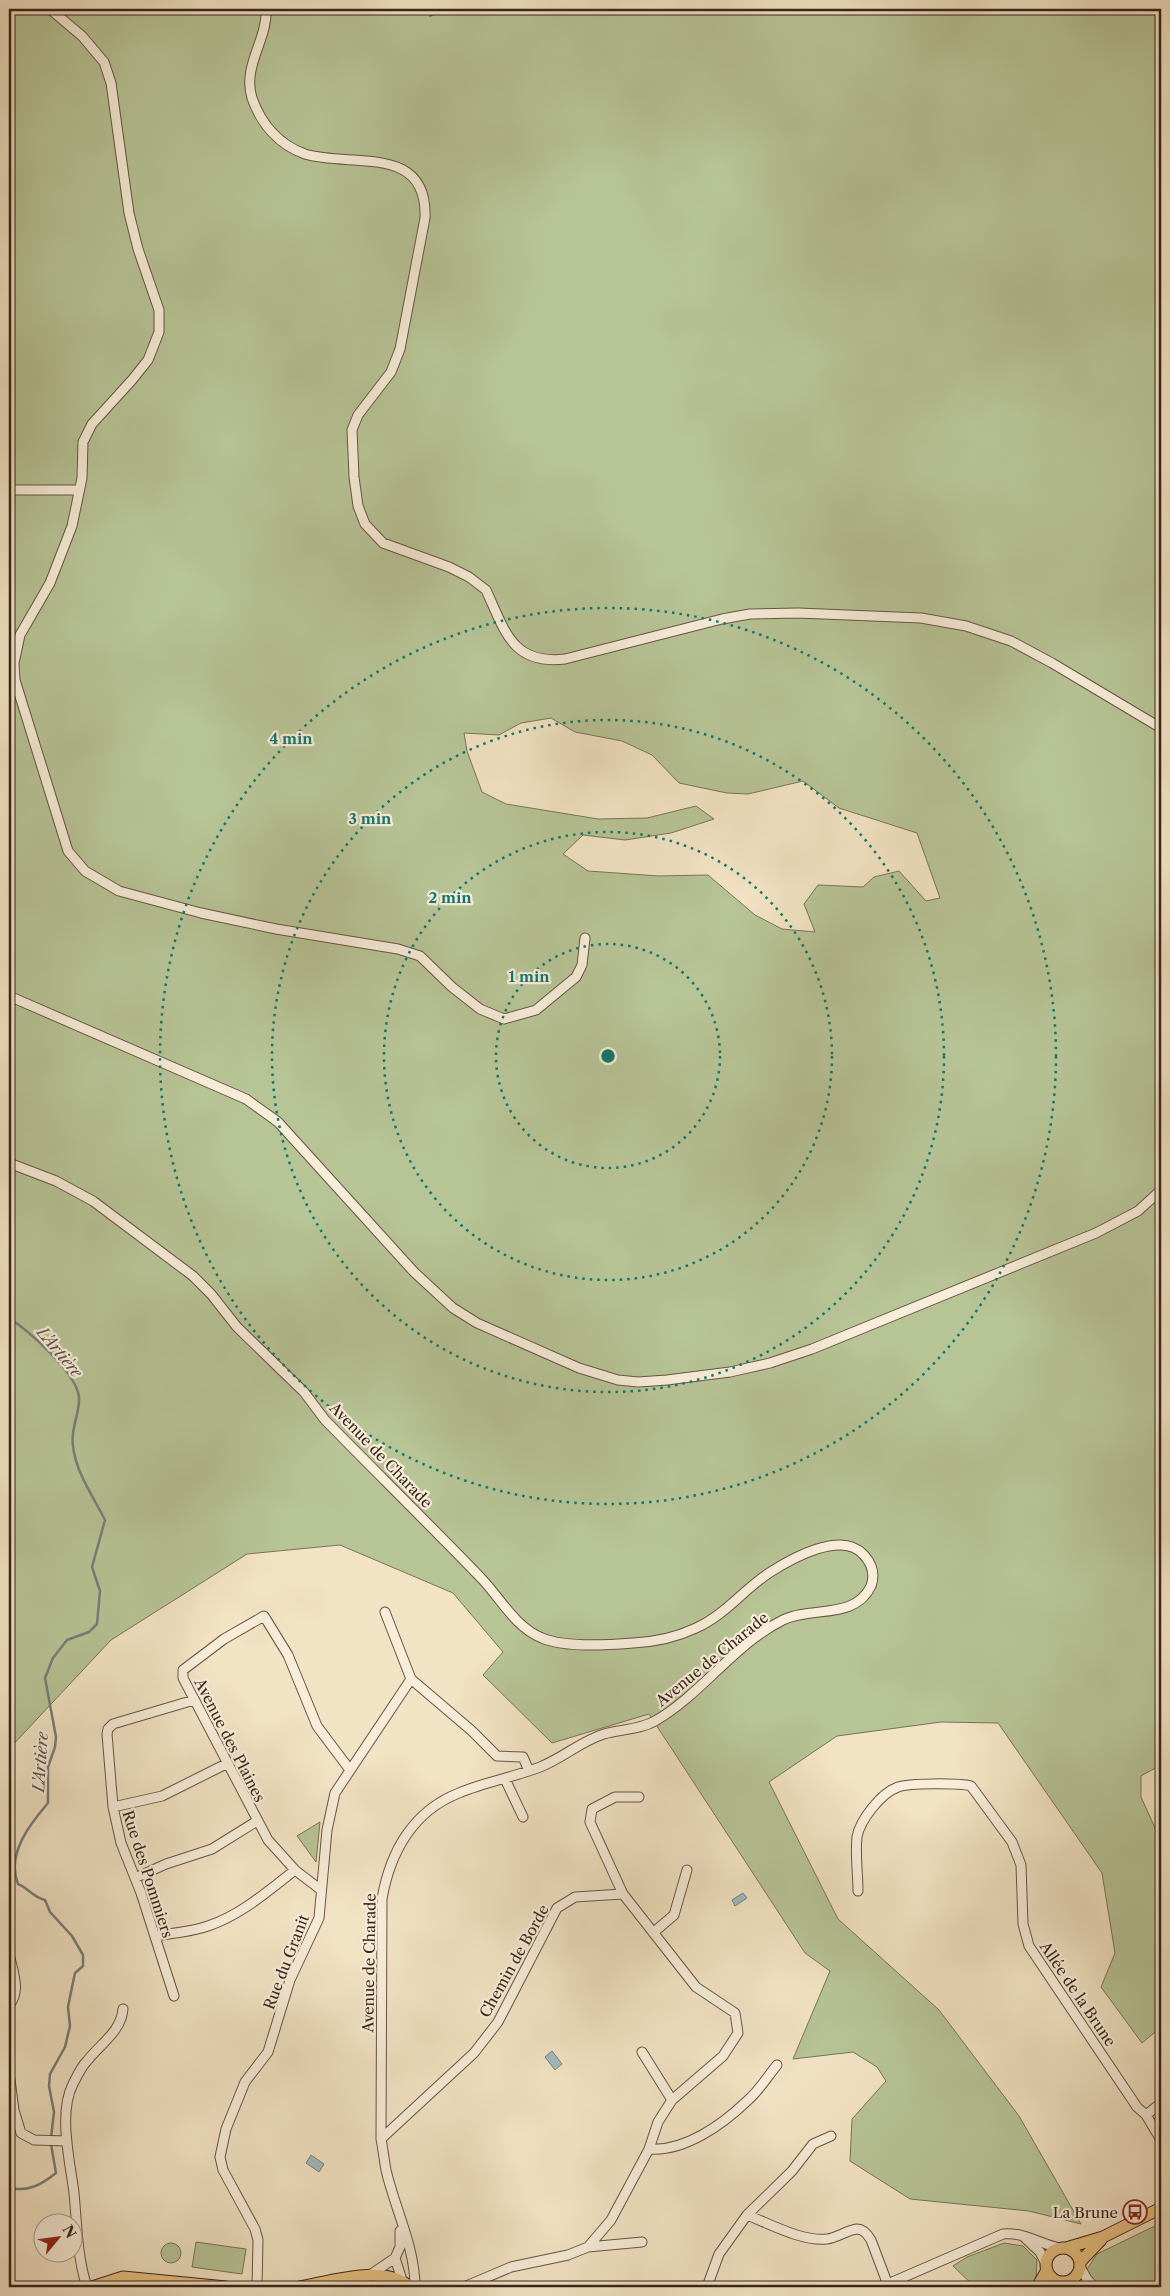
<svg xmlns="http://www.w3.org/2000/svg" width="1170" height="2296" font-family="'Libre Caslon Text',serif">
<style>
.green{fill:#b7c496;stroke:#787458;fill-rule:evenodd}
.water{fill:#a0bbbf;stroke:#777f7d}
.lines{fill:none;stroke-linecap:round;stroke-linejoin:round}
.stream{stroke:#777f7d;stroke-width:2.5}
.minor-casing{stroke:#675445;stroke-width:11}
.major-casing{stroke:#39241b;stroke-width:13}
.minor{stroke:#f7edd9;stroke-width:9}
.major{stroke:#e9c282;stroke-width:11}
.ring{fill:none;stroke:#0f766e;stroke-width:2.5;stroke-dasharray:2.5 5}
.labels{text-anchor:middle;dominant-baseline:central;stroke-width:4.5;stroke-linejoin:round;paint-order:stroke}
.street-label{font-size:15px;fill:#39241b;stroke:#f7edd9}
.poi-label{font-size:15px;fill:#39241b;stroke:#f7edd9;text-anchor:end}
.water-label{font-size:16px;font-style:italic;fill:#58514c;stroke:#f7edd9}
.centre{fill:#0f766e;stroke:#f7edd9;stroke-width:2.5}
.ring-label{font-size:15px;text-anchor:middle;font-weight:bold;fill:#0f766e;stroke:#f7edd9;stroke-width:4.5;stroke-linejoin:round;paint-order:stroke}
</style>
<rect width="100%" height="100%" fill="#f2e3c4"/>
<filter id="stains"><feTurbulence type="fractalNoise" baseFrequency=".004" numOctaves="4"/><feColorMatrix values="0 0 0 0 .2 0 0 0 0 .09 0 0 0 0 .02 0 0 0 .5 -.17"/></filter>
<radialGradient id="worn" r=".72"><stop offset=".6" stop-color="#630" stop-opacity="0"/><stop offset="1" stop-color="#630" stop-opacity=".3"/></radialGradient>
<!-- green -->
<path class="green" d="M9,9h1152v1756l-20,11v21l20,44v186l-19,16 -41,-56 14,-34 -13,-80 -104,-150 -57,-1 -104,14 -68,46 69,137 101,91 80,106 62,108 -52,-13 -119,-12 -60,-38 2,-42 34,-38 -9,-14 -24,-15 -60,7 37,-88 -25,-18 -156,-239 -97,29 -69,-68 20,-23 -50,-59 -113,-48 -93,9 -136,86 -102,109zM551,718l24,14 47,9 30,14 27,28 48,10 21,1 55,-13 36,27 78,25 23,65 -14,3 -27,-30 -25,6 -11,10 -45,-2 -14,19 11,28 -33,-3 -27,-14 -47,-40 -49,1 -71,-5 -25,-17 20,-19 42,5 46,-7 43,-14 -18,-13 -49,12 -49,1 -92,-15 -24,-12 -15,-41 -3,-18 35,2 22,-12z
M320,1822l-4,40 -19,-26z
M1161,2223v64h-67l-10,-13 13,-20z
M196,2242l50,7 -4,25 -50,-7z
M161 2253a10 10 0 1 1 20 0a10 10 0 1 1-20 0Z
M1004,2243l19,3 14,14 -1,18 -8,9h-53l-22,-21 14,-9z"/>
<!-- water -->
<path class="water" d="M743,1893l4,5 -12,8 -3,-6z
M552,2051l10,13 -7,6 -10,-13z
M311,2155l13,9 -5,8 -13,-9z"/>
<g class="lines">
<!-- stream -->
<path class="stream" d="M430,16l14,-7
M9,1318c20,13 67,54 70,79 1,17 -9,32 -6,49 3,27 20,50 32,74l-13,47 8,24 -3,33 -8,8 -22,8 -14,18 -8,20 11,59 -1,10 -7,20v36c-18,21 -42,51 -30,81 10,4 15,13 27,16l5,12 22,24 11,19v11l-8,7 -3,14 -4,20 2,19 -5,21 -15,27 -1,12 5,26 -3,26
M9,2188c19,4 32,-3 47,-15l-5,-29"/>
<!-- minor casing -->
<g class="minor-casing">
<path id="minor" d="M50,9l32,27 22,26 7,21 18,130 9,36 21,61v22l-11,28 -16,20 -40,44 -9,18 -1,36 -10,48 -22,57 -30,52 -6,28 1,17 53,171 17,20 34,20 82,22 75,16 122,20 22,7 32,31 28,22 24,10 32,-9 40,-33 6,-12 3,-27
M266,9c2,30 -24,57 -14,89 9,26 27,47 53,56 46,14 123,-11 120,64l-25,131 -9,23 -33,43 -6,15 2,47 4,29 7,18 18,19 66,24 20,10 17,13c19,41 26,75 79,69l157,-40 28,-5 48,-1 123,5 45,8 45,15 41,22 109,65
M9,490h70
M9,996l237,103 32,23 136,150 39,36 24,15 102,45 39,12 20,2 29,-2 63,-8 40,-9 42,-14 284,-116 42,-22 23,-21
M9,1163l47,18 37,20 100,75 18,18 26,33 67,65 21,28c52,53 105,105 157,159 18,19 34,49 60,59 23,10 66,7 91,5 21,-1 44,-6 63,-15 29,-13 47,-38 73,-55 23,-15 73,-43 95,-18 8,9 11,20 7,31 -16,34 -59,20 -88,34 -49,24 -81,74 -128,101 -16,9 -34,8 -51,13 -23,7 -41,24 -64,33 -26,10 -55,15 -81,26 -46,18 -69,59 -77,106l-1,240c2,10 3,20 5,31 9,39 29,77 29,117
M385,1612l26,67 61,52 25,25 26,1 6,14
M505,1779l18,38
M113,1807l49,-11 64,-32
M135,1878l31,-14 46,-15 45,-28
M321,1890l-26,-20 -27,-30 -85,-162v-8l41,-31 40,-23 24,39 29,71 33,44
M858,1891c0,-17 -3,-37 -1,-54 3,-17 24,-44 41,-50 11,-4 61,-4 73,-1l41,56 9,23 2,59 6,22 108,161 9,8 15,25
M654,1932l20,-17 13,-45
M155,1936c18,-3 36,-4 53,-10 33,-11 60,-35 87,-56
M9,1953c3,17 13,38 0,52
M174,1996l-33,-103 -20,-50 -8,-36 -6,-73 1,-5 5,-5 81,-24
M642,2052l30,48
M9,2072l5,38 7,23 13,7 33,1
M1146,2115l15,-12
M381,2139l93,-86 24,-31 59,-114 18,-11 48,-3
M649,2149c35,3 73,-24 98,-48 12,-10 20,-24 30,-36
M747,2215c23,9 56,27 80,24 10,-1 20,-9 30,-10 7,0 11,6 14,11l17,45
M400,2231v16l-5,11 7,22 -1,5
M1024,2237l16,15 6,12
M588,2247l23,-27 38,-71 9,-27 14,-22 51,-44 15,-23 -3,-20 -39,-26 -73,-93 -33,-72 2,-13 23,-12h24
M1080,2267l7,12 7,8
M370,2275l25,-17
M1064,2282l11,5
M87,2287c-10,-30 -10,-63 -13,-94 -4,-32 -16,-80 -1,-109 4,-8 8,-17 14,-23 13,-17 34,-29 36,-52
M257,2287l1,-47 -3,-11 -32,-59 -3,-13 6,-28 19,-47 23,-30 22,-72 29,-62 8,-88 8,-37 76,-114
M464,2287l47,-20 57,-12 20,-8 54,-5
M707,2287l12,-33 28,-39 45,-44 21,-27 18,-8
M881,2287l122,-53c22,-2 37,10 57,14"/>
</g>
<!-- major casing -->
<g class="major-casing">
<path id="major" d="M1066,2248l37,-11 58,-29
M1046 2265a17 17 0 1 1 34 0a17 17 0 1 1-34 0Z
M1080,2262l21,-22
M92,2287l31,-10 103,10
M300,2287c32,-6 84,-23 110,0
M1037,2287l10,-17"/>
</g>
<!-- minor -->
<use href="#minor" class="minor"/>
<!-- major -->
<use href="#major" class="major"/>
</g>
<!-- distance rings -->
<g class="ring">
<circle cx="608" cy="1056" r="112"/>
<circle cx="608" cy="1056" r="224"/>
<circle cx="608" cy="1056" r="336"/>
<circle cx="608" cy="1056" r="448"/>
</g>
<!-- icons -->
<defs>
<g id="bus-ring" transform="scale(1.25)"><circle r="9.5" fill="#f7edd9" stroke="#8f2418" stroke-width="1.5"/><path d="M-5-6H5V4H4V6H2V4H-2V6H-4V4H-5ZM-3.5-4V0h7V-4ZM-3.5 1.2v1.5H-2V1.2ZM2 1.2v1.5H3.5V1.2Z" fill="#8f2418"/></g>
</defs>
<g fill-rule="evenodd">
<use href="#bus-ring" x="1135" y="2212"/>
</g>
<g class="labels">
<!-- street labels -->
<g class="street-label">
<text transform="translate(381 1455) rotate(46)">Avenue de Charade</text>
<text transform="translate(712 1659) rotate(-39)">Avenue de Charade</text>
<text transform="translate(230 1740) rotate(63)">Avenue des Plaines</text>
<text transform="translate(148 1874) rotate(72)">Rue des Pommiers</text>
<text transform="translate(514 1961) rotate(-61)">Chemin de Borde</text>
<text transform="translate(286 1962) rotate(-69)">Rue du Granit</text>
<text transform="translate(369 1963) rotate(-89)">Avenue de Charade</text>
<text transform="translate(1078 1994) rotate(56)">Allée de la Brune</text>
</g>
<!-- poi labels -->
<g class="poi-label">
<text x="1118" y="2212">La Brune</text>
</g>
<!-- water labels -->
<g class="water-label">
<text transform="translate(60 1352) rotate(50)">L'Artière</text>
<text transform="translate(40 1762) rotate(-86)">L'Artière</text>
</g>
</g>
<circle cx="608" cy="1056" r="8" class="centre"/>
<g class="ring-label">
<text x="291" y="744">4 min</text>
<text x="370" y="824">3 min</text>
<text x="450" y="903">2 min</text>
<text x="529" y="982">1 min</text>
</g>
<!-- margin -->
<rect width="1170" height="2296" fill="none" stroke="#f2e3c4" stroke-width="30"/>
<rect x="10" y="10" width="1150" height="2276" fill="none" stroke="#39241b" stroke-width="2.5"/>
<rect x="15" y="15" width="1140" height="2266" fill="none" stroke="#39241b"/>
<!-- north arrow -->
<g transform="translate(58 2238) rotate(61)"><circle r="24" fill="#f7edd9" stroke="#ab9d8d"/>
<path d="M0-4L9 19L0 12L-9 19Z" fill="#8f2418"/>
<text y="-8" font-size="14" font-weight="bold" text-anchor="middle" fill="#39241b">N</text>
</g>
<rect width="100%" height="100%" filter="url(#stains)"/>
<rect width="100%" height="100%" fill="url(#worn)"/>
</svg>
